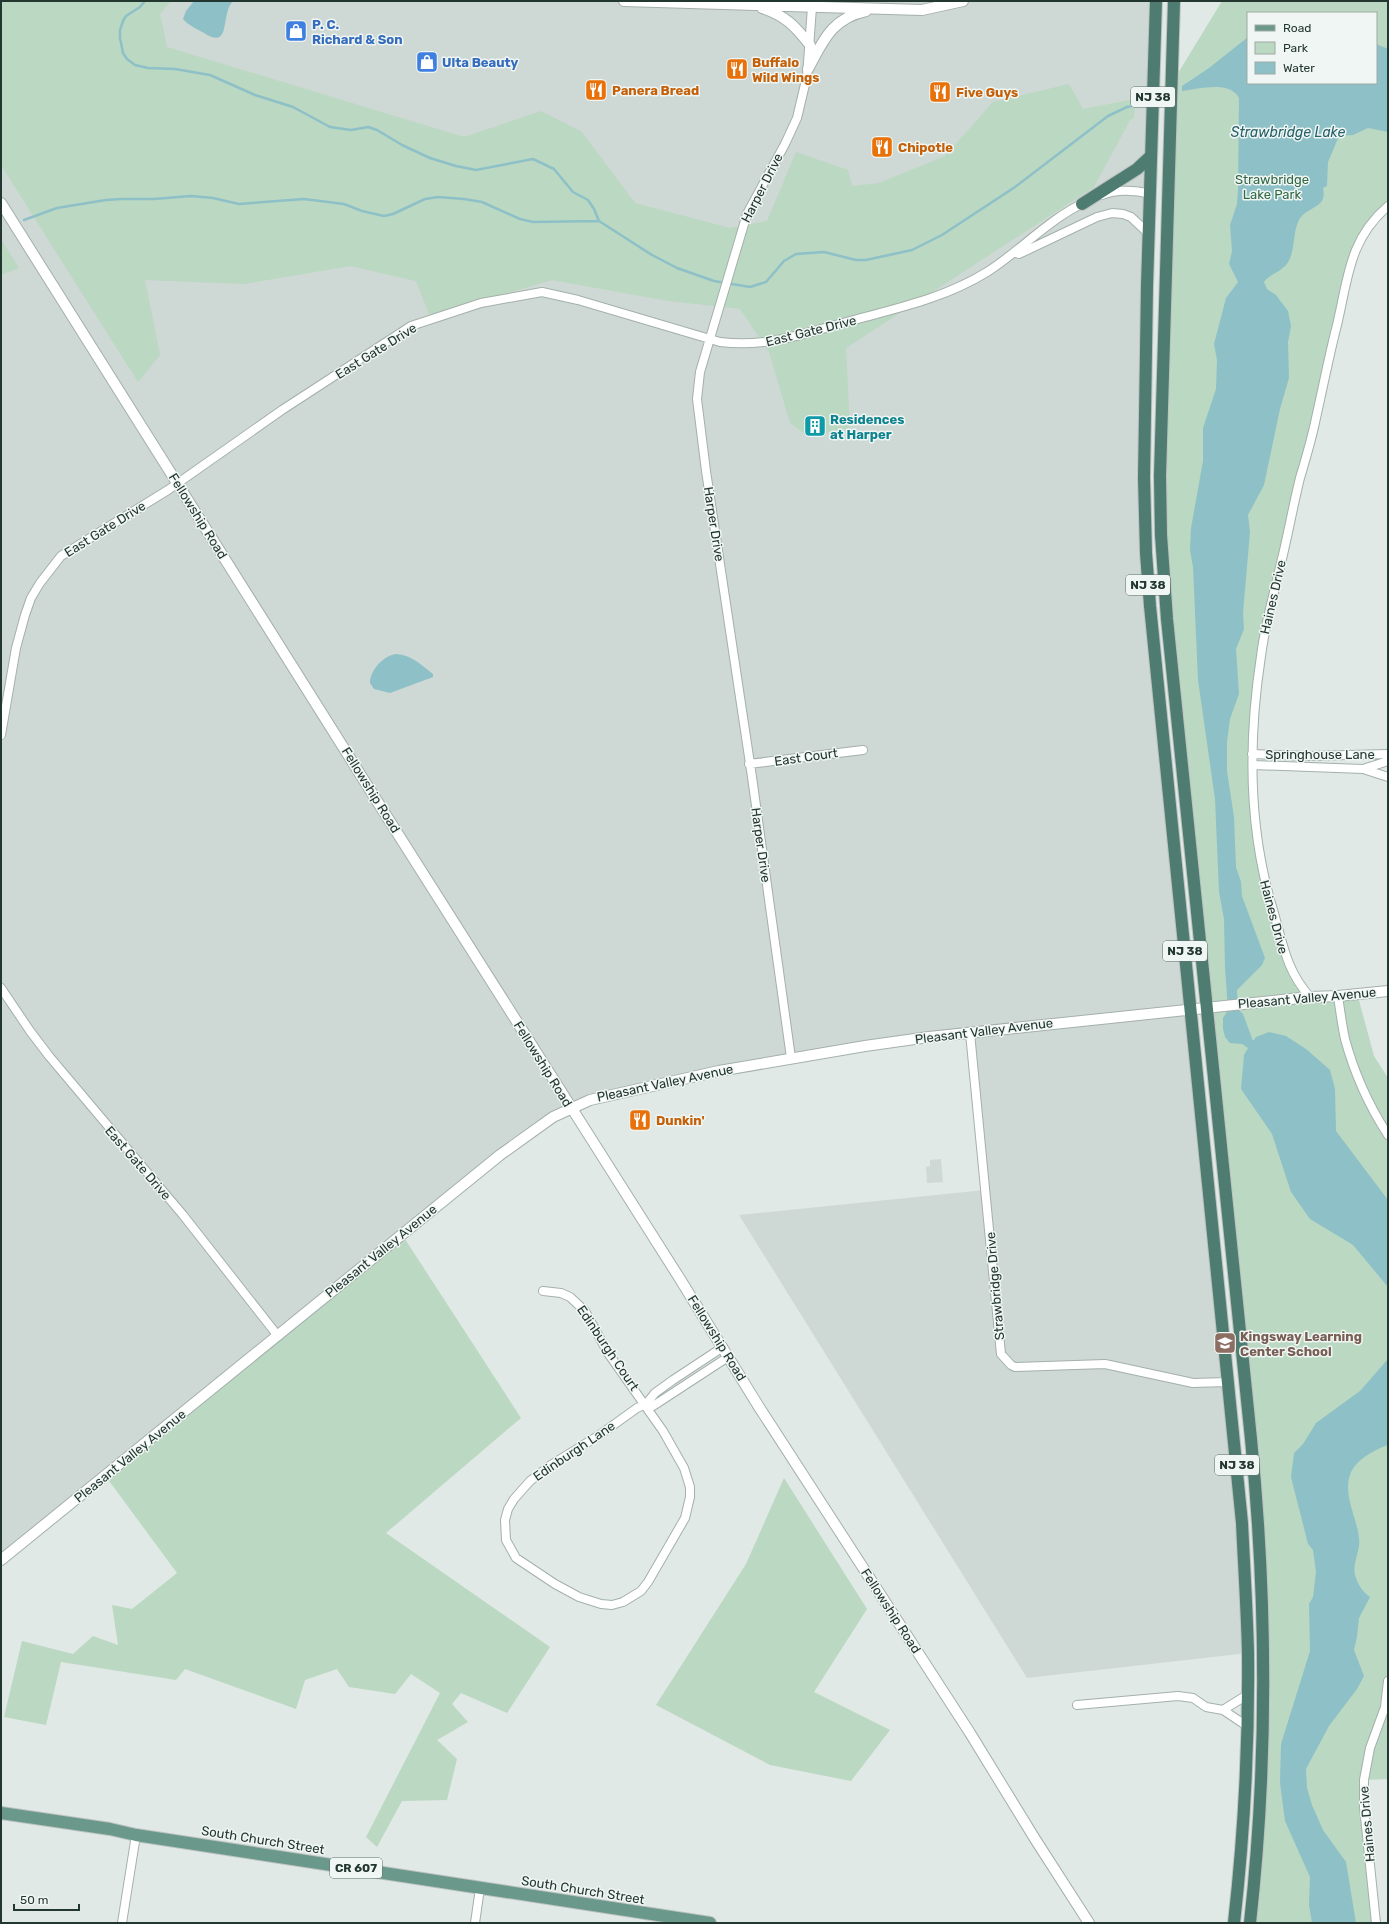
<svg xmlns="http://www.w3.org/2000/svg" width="1389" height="1924" font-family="Rubik,sans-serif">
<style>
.built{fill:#ced8d4}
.green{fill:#bbd8c2;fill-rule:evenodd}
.water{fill:#8ec0c7}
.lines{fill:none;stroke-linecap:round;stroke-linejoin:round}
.stream{stroke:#8ec0c7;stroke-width:2.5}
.minor-casing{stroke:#a4b0ab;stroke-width:10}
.tertiary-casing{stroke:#a4b0ab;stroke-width:12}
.primary-casing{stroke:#bdc3c1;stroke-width:14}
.trunk-casing{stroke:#bdc3c1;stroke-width:14}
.minor{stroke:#fff;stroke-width:8}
.tertiary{stroke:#fff;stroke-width:10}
.primary{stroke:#6a998b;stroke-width:12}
.trunk{stroke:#4e7c70;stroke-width:12}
.labels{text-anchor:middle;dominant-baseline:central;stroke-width:3;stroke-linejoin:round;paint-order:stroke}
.shield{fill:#f0f6f3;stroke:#60706b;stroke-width:1}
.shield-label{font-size:12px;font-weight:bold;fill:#233731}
.shop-label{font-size:13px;font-weight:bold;fill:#366cbe;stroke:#f0f6f3;text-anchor:start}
.food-label{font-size:13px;font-weight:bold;fill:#c56008;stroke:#f0f6f3;text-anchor:start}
.park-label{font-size:13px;fill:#326846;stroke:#f0f6f3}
.street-label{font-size:13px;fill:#233731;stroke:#f0f6f3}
.culture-label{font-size:13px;font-weight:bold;fill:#0d838f;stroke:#f0f6f3;text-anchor:start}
.education-label{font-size:13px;font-weight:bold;fill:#785e54;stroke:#f0f6f3;text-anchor:start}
.water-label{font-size:14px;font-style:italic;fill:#25616b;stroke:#f0f6f3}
</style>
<rect width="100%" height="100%" fill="#e0e9e5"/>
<!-- built -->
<path class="built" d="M1,1h1155l-12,477 104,1175 -221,25 -288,-463 246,-25 -15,-157 -354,60 -73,31 -542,438z
M941,1159l2,23 -16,1 -1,-16 4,-1v-6z"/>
<!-- green -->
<path class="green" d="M1,1h170l-11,13 7,33 297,90 77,-26 41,21 53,71 95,25 37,-7 29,-69 52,18 4,16 27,-3 66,-27 48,-54 76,-18 14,25 52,-10 -1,19 -4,2 -36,67 -248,161 4,80 -42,8 -18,-13 -21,-71 -29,-43 -72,-8 -116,-21 -122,36 -14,-35 -66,-15 -106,18 -99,-4 15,75 -22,27 -137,-217z
M1222,1h166v208l-15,12 -19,32 -85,359 -16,153 4,80 37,130 16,22 47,-4 17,63 14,22v701l-24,1 11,143 -125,-1 12,-323 -99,-1034 9,-482zM1248,13h128v70h-128z
M1,239l18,29 -18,7z
M401,1233l120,185 -135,115 164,114 -43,66 -46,-20 -9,11 16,18 -31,18 20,19 -10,41 -45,1 -25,46 -11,-10 74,-144 -29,-19 -16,20 -46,-7 -12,-18 -32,11 -9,29 -111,-40 -9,11 -115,-18 -15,63 -42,-8 18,-76 51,13 20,-18 25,9 -6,-40 20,4 45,-36 -73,-99z
M784,1478l83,131 -53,83 76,38 -39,51 -81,-16 -114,-60 90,-141z"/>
<!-- water -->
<path class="water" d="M194,1h39c-13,13 -1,50 -29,32 -7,-4 -16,-8 -21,-14l3,-8z
M1248,37v46h128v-39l12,5v83l-20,-4 -15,7 -14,1 -11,26 -1,24 -4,2c5,21 -17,18 -24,32 -7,13 -3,33 -13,45 -6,7 -17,10 -22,17l3,7 9,6 12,16 3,15 -3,16 1,36 -9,31 -16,76 -16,30 2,17 -7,81 1,16 -8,20 3,45 -9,25 -3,23v29l7,46 2,50 5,15 1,14 23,62 -3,7 -25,25 1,19 5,5 10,27 3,-4 13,-5 17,4 20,13 24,21 5,19 1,42 52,69v87l-35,-42 -43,-26 -19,-27 -19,-58 -31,-45 3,-34 4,-7 -6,-4 -12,-1 -5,-6 -2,-8v-11l5,-8 -3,-42 -1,-49 -5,-27 -4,-93 -17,-119 -5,-113 -3,-17 1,-22 12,-67v-33l13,-39 1,-29 -3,-16 12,-46 12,-16 -9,-18 3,-13 -2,-26 7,-21 1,-15 1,-91c-9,-18 -41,-9 -57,-7v-5l27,-18z
M396,654c16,1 25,11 37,20v3l-43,16 -16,-4 -4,-6c0,-13 13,-27 26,-29z
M1388,1359v86c-14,5 -33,15 -38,30 -7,20 7,43 9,63 2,12 -7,25 -4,37 3,10 7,16 15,22l-11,21 -2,19 -3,13 10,26 -7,13 -28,37 -23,43 1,19 5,17 11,25 23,32 10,61h-44l-3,-18 1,-28 -25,-56 -5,-38 1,-39 29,-93 -1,-47 4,-7 3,-25 -3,-22 -5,-6 -17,-67 3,-24 9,-9 13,-21 44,-32z"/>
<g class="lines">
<!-- stream -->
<path class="stream" d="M145,1l-5,6 -14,9 -3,5 -3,9v8l3,15 4,6 8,6 13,3 27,1 35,6 45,20 38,12 37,20 21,3 17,-3 9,3 25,15 28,13 26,8 20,4 57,-11 21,10 19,23 15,8 6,9 5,12
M24,220l33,-12 49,-8 15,-1h33l37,-3 22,2 26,6 65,-5 40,5 18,7 22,5 9,-2 32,-15 13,-2 26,2 18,3 38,17 13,3 66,-1 53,34 25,13 37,13 36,6 16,-5 18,-21 12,-7 28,-2 32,8h10l46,-10 30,-15 73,-48 93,-71 19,-9 14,-3"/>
<!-- minor casing -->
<g class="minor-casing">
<path id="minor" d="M1102,195c14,-6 34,-5 48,-1
M1019,254l78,-37 15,-4 11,1 8,3 18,17
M1,735l15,-87 9,-33 6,-17 9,-15 21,-27 107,-66 114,-80 129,-84 70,-23 61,-11 36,8 142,42c48,6 85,-9 130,-21 48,-13 95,-23 137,-49 32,-20 64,-55 99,-70
M1252,754l57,2 79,-2
M749,764l114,-14
M1253,765l110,4 25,8
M1363,769l25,-8
M1,988l29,43 19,25 134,159 95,121
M1338,996c2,14 4,29 7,43 9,33 24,67 43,96
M1310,997c-24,-27 -27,-53 -37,-87 -25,-82 -25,-169 -12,-254 4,-32 13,-62 20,-93 7,-28 12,-57 19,-85 6,-20 12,-40 16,-60 7,-31 13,-62 21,-93 11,-46 12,-86 51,-119
M970,1033l31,321 10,11 4,2 90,-3 88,19 35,-1
M791,1058l-39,-281 -46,-306 -9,-72 3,-27 47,-158 38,-70 12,-26 10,-42 5,-69
M543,1291l18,2 9,4 15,14 23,42 55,78 21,37 6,19v10l-5,21 -37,64 -7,9 -18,11 -11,3 -11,-1 -22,-7 -24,-13 -39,-26 -10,-18 -1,-20 3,-11 6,-10 16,-18 21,-16 47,-29 39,-28 9,-4 9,-11 18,-13 50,-33
M646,1404l7,2 75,-49
M1077,1705l101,-9 15,2 13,9 17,3
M1247,1726l-24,-16 24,-15
M122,1923l14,-88
M475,1923l5,-35
M1376,1923l-12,-116v-27l6,-32 15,-41 3,-26"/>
</g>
<!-- tertiary casing -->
<g class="tertiary-casing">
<path id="tertiary" d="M624,1l298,9 41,-9
M762,8c24,8 33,18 48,37
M808,69c15,-28 24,-51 58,-58
M1,203l376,598 303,478 79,128 211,326 65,106 54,84
M1,1560l499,-405 53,-38 37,-17 129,-29 146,-25 64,-9 381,-40 28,-1 50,-5"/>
</g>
<!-- primary casing -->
<g class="primary-casing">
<path id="primary" d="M1,1813l109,16 26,6 574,88"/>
</g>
<!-- trunk casing -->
<g class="trunk-casing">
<path id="trunk" d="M1156,1l-9,285 -3,192 2,75 4,53 92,917c2,43 5,87 6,130 1,90 -4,181 -14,270
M1174,1l-14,475 1,59 6,84 84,820c16,162 17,323 -1,484
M1082,204l55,-35 14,-13"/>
</g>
<!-- minor -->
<use href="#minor" class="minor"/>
<!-- tertiary -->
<use href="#tertiary" class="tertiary"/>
<!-- primary -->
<use href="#primary" class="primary"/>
<!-- trunk -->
<use href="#trunk" class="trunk"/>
</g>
<!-- icons -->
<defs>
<g id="shop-square" transform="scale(1.15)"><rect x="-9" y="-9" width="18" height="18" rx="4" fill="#3f7fe0" stroke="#f0f6f3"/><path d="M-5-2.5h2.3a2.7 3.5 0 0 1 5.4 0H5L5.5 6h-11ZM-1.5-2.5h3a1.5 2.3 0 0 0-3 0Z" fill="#fff"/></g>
<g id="restaurant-square" transform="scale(1.15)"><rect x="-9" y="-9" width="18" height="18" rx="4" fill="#e8710a" stroke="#f0f6f3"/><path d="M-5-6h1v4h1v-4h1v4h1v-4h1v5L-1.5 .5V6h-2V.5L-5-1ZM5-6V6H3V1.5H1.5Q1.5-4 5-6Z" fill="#fff"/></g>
<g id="building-square" transform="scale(1.15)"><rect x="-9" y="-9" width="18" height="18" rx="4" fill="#0f9aa8" stroke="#f0f6f3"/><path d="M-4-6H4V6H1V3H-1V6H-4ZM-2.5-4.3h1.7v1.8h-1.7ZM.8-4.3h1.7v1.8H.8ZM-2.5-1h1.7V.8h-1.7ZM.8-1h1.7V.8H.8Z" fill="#fff"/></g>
<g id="school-square" transform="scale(1.15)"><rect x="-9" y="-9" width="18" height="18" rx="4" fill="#8d6e63" stroke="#f0f6f3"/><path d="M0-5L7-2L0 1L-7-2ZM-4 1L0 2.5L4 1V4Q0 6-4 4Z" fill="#fff"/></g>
</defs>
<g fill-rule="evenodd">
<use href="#shop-square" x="296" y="31"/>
<use href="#shop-square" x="427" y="62"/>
<use href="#restaurant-square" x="737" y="69"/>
<use href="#restaurant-square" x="596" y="90"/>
<use href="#restaurant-square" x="940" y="92"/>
<use href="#restaurant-square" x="882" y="147"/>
<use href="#building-square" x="815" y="426"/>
<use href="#restaurant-square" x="640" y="1120"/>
<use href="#school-square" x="1225" y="1343"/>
</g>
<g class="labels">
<!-- shield labels -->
<g class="shield">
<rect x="1131" y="87" width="44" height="20" rx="3"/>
<rect x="1126" y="575" width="44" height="20" rx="3"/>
<rect x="1163" y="941" width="44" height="20" rx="3"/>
<rect x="1215" y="1455" width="44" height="20" rx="3"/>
<rect x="330" y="1858" width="52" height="20" rx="3"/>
</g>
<g class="shield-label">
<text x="1153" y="97">NJ 38</text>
<text x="1148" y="585">NJ 38</text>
<text x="1185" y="951">NJ 38</text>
<text x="1237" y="1465">NJ 38</text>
<text x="356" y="1868">CR 607</text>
</g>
<!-- shop labels -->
<g class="shop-label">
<text x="312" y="24">P. C.<tspan x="312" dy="15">Richard &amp; Son</tspan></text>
<text x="442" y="62">Ulta Beauty</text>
</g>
<!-- food labels -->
<g class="food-label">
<text x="752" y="62">Buffalo<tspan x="752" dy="15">Wild Wings</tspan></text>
<text x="612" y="90">Panera Bread</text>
<text x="956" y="92">Five Guys</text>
<text x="898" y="147">Chipotle</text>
<text x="656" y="1120">Dunkin'</text>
</g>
<!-- park labels -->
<g class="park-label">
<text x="1272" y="179">Strawbridge<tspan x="1272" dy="15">Lake Park</tspan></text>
</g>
<!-- street labels -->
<g class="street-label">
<text transform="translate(762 188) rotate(-63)">Harper Drive</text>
<text transform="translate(811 331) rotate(-14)">East Gate Drive</text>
<text transform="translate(376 351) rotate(-32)">East Gate Drive</text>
<text transform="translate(198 516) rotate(58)">Fellowship Road</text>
<text transform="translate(714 524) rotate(81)">Harper Drive</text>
<text transform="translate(105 529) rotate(-32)">East Gate Drive</text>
<text transform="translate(1273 597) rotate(-77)">Haines Drive</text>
<text x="1320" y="754">Springhouse Lane</text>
<text transform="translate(806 757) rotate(-8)">East Court</text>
<text transform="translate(371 790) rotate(58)">Fellowship Road</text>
<text transform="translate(761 845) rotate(82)">Harper Drive</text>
<text transform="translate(1274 917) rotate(75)">Haines Drive</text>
<text transform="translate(1307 998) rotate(-5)">Pleasant Valley Avenue</text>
<text transform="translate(984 1031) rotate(-7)">Pleasant Valley Avenue</text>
<text transform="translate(543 1064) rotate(58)">Fellowship Road</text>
<text transform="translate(665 1083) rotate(-12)">Pleasant Valley Avenue</text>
<text transform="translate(138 1163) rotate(49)">East Gate Drive</text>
<text transform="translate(381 1251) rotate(-39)">Pleasant Valley Avenue</text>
<text transform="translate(995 1286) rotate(-95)">Strawbridge Drive</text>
<text transform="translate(717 1338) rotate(58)">Fellowship Road</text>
<text transform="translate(608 1348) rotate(56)">Edinburgh Court</text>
<text transform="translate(574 1451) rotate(-34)">Edinburgh Lane</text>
<text transform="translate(130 1456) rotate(-39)">Pleasant Valley Avenue</text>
<text transform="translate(891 1611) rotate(57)">Fellowship Road</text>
<text transform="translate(1367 1824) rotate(-95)">Haines Drive</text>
<text transform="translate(263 1840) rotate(9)">South Church Street</text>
<text transform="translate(583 1890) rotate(9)">South Church Street</text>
</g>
<!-- culture labels -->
<g class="culture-label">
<text x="830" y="419">Residences<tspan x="830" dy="15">at Harper</tspan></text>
</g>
<!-- education labels -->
<g class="education-label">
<text x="1240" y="1336">Kingsway Learning<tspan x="1240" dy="15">Center School</tspan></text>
</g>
<!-- water labels -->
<g class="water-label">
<text x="1288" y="132">Strawbridge Lake</text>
</g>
</g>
<!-- border -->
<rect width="1389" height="1924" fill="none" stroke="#233731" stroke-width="4"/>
<!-- legend -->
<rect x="1247" y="12" width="130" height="72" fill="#f0f6f3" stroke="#9eaaa5"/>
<rect x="1255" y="25" width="20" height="6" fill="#6a998b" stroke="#9eaaa5"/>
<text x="1283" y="32" font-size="12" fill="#233731">Road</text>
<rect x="1255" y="42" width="20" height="12" fill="#bbd8c2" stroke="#9eaaa5"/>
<text x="1283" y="52" font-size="12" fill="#233731">Park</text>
<rect x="1255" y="62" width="20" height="12" fill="#8ec0c7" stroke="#9eaaa5"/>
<text x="1283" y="72" font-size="12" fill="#233731">Water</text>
<!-- scale -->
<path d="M14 1904v6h65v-6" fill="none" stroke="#233731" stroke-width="2"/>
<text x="20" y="1904" font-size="12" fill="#233731" stroke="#f0f6f3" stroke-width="3" paint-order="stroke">50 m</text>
</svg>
